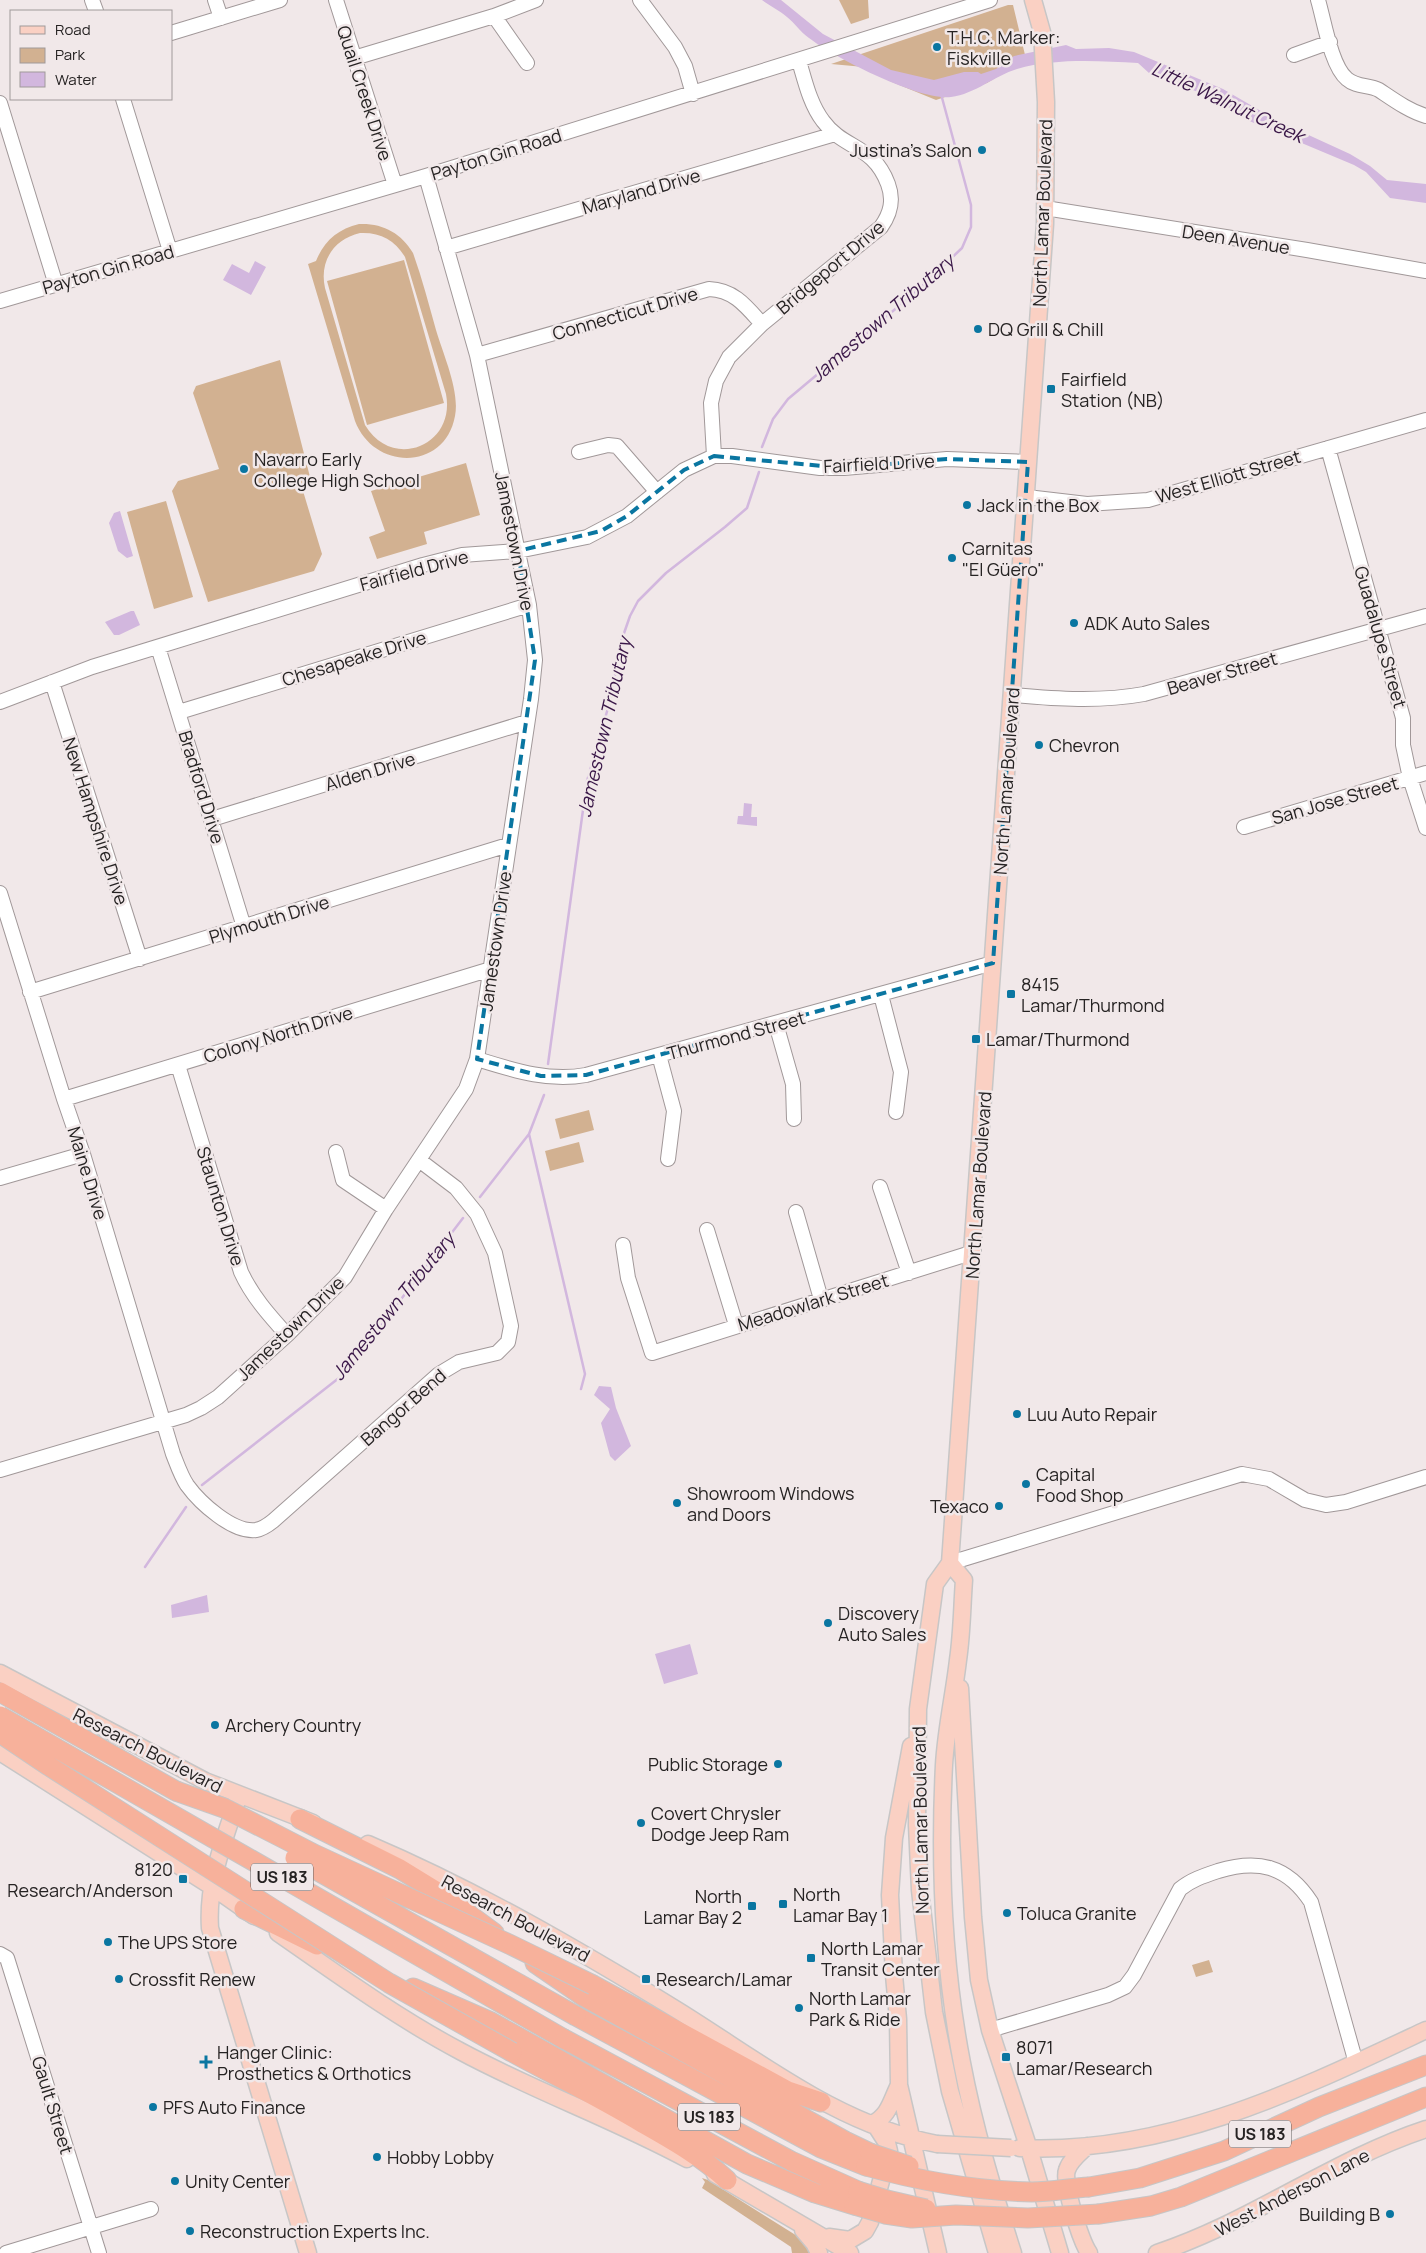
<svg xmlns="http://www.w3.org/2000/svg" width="1426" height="2253" font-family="Manrope,sans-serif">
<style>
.green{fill:#d2b191;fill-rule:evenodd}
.water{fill:#d2b7de}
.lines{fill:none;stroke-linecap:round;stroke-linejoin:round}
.stream{stroke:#d2b7de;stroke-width:2.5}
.minor-casing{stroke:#a19899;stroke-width:16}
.major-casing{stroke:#c7c6c6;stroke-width:19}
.highway-casing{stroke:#c7c6c6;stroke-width:21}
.minor{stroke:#fff;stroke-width:14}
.major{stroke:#fad0c3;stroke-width:16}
.highway{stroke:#f7b19b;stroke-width:19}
.major-bridge-casing{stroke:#c7c6c6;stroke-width:19;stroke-linecap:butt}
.highway-bridge-casing{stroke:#c7c6c6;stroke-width:21;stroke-linecap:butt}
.major-bridge{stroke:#fad0c3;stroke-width:16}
.highway-bridge{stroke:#f7b19b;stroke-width:19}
.marked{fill:none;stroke:#0a76a1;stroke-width:4;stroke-dasharray:10 6;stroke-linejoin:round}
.poi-dot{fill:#0a76a1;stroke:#f1e8e9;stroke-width:2}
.labels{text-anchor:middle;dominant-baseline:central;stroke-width:5;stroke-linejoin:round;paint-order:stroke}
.shield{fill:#f1e8e9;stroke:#635e5e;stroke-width:1}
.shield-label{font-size:16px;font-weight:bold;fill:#262323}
.poi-label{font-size:18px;fill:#262323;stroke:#f1e8e9;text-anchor:start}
.street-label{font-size:18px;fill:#262323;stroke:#f1e8e9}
.water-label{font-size:19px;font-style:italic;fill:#3a1748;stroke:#f1e8e9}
</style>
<rect width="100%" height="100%" fill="#f1e8e9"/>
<!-- green -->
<path class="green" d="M839,0h29l1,18 -18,6z
M1008,5h5l13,54 -39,24 -51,17 -44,-18 -28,-15 -33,-3z
M359,224c24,-1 42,9 54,29 9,25 16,52 23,77 7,24 24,61 19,86 -10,55 -81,55 -100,5l-47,-157 8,-3c8,-20 22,-32 43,-37zM360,233c20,-1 35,7 45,24l41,137c10,52 -54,77 -81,31l-40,-137c-6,-27 9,-49 35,-55z
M404,260l40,143 -77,22 -40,-144z
M280,360l30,117 -7,14 19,63 -8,17 -106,31 -36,-111 6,-10 41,-12 -26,-76 3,-7z
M466,463l14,52 -56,17 3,12 -50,15 -8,-22 16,-6 -14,-40z
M166,501l27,96 -39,12 -27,-97z
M589,1110l5,20 -34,9 -5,-20z
M579,1142l5,20 -34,9 -5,-20z
M1209,1960l4,12 -17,5 -4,-12z
M702,2178l6,2 94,59 10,14h-20l-1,-6 -89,-59 3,-6z"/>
<!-- water -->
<path class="water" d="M762,0h19l42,34 68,36 43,10 30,-8h14l3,2 15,-5 18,-13 52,-11 10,4 33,-1 25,4 89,37 55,32 72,33 20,12 17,14 39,4v19l-36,-5 -24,-26 -12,-7 -107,-45 -31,-21 -67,-26 -11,-10c-39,-2 -83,-5 -121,6 -23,7 -42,25 -66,28 -31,4 -116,-39 -142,-59 -9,-6 -14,-15 -22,-21 -8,-7 -17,-11 -25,-17z
M255,261l11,6 -15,28 -28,-15 9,-16 17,9z
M120,511l13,45 -6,2 -9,-7 -9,-28 5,-10z
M131,611h3l6,14 -21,10h-5l-9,-13z
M744,803l8,1 -1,13h6v9l-20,-2 1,-8h5z
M599,1386l12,1 5,21 15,38 -16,15 -5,-5 -9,-33 9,-14 -16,-14z
M207,1595l2,17 -37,6 -1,-13z
M690,1644l8,30 -34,10 -9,-30z"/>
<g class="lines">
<!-- stream -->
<path class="stream" d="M762,447l11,-28 15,-20 130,-109 44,-42 9,-21v-22l-30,-111
M548,1064l39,-283 23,-80 12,-62 8,-23 8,-15 28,-28 59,-46 22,-19 12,-36
M529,1134l56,240 -4,15
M480,1197l49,-63 15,-39
M202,1485l142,-111 119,-156
M145,1567l41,-60"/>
<!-- minor casing -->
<g class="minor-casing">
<path id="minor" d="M92,0l4,11
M215,0l6,18
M336,0l59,185
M640,0l35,47 10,19 8,28
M1318,0c6,20 13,66 29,79 9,8 22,6 32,11 15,10 30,21 47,26
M494,16l33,47
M171,33l109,-33
M1294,55l36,-13
M354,58l140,-42 42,-16
M123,99l47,152
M0,103l56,182
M1045,208l262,42 119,21
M446,248l389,-114
M0,301l426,-125 564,-176
M477,355l232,-66c25,1 37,17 53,35
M1328,448l75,270v27l7,33 16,50
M579,452l29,-7 9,1 40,46
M714,456l-3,-53 5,-22 13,-24 33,-33 119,-97c10,-14 13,-27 7,-43 -15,-40 -44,-34 -65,-63 -13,-17 -18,-40 -24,-60
M1027,497l60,7 61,-4 278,-80
M158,647l86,280
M52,682l88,277
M1013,695c44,4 87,7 131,-1l282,-78
M0,702l92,-35 331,-102 39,-10 56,-4 69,-14 40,-21 57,-46 30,-14h18l88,12h24l103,-9 81,3
M179,712l350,-107
M212,819l315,-97
M1244,827l182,-54
M0,893l64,206 19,55 90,300c4,10 8,22 14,31 13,18 46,48 69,45 6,-1 12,-5 17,-9l166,-147 20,-12 38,-9 11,-11 3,-16 -16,-73 -18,-39 -21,-26 -37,-28
M30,992l478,-147
M881,995l20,77 -5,40
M776,1024l17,60 1,35
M659,1055l15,56 -6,48
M477,1059c36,11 71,23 109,16l407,-112
M178,1065l63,207c11,24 28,43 46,63
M64,1099l427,-130
M336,1152l7,28 43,29
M0,1178l83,-24
M880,1187l29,86
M796,1212l25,87
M707,1230l29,95
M623,1245l5,33 24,75 322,-101
M0,1470l186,-55 15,-7 17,-11 69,-62 58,-58 41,-68 80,-120 11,-30 54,-360 4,-39 -6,-55 -52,-250 -51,-179
M950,1563l292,-89 27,5 36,21 21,5 20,-3 80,-25
M0,1954l7,4 92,295
M990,2030l118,-35 17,-8 9,-12 46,-86c11,-9 23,-13 38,-18 39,-12 69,-6 93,31l45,161
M6,2253l145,-44"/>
</g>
<!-- major casing -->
<g class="major-casing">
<path id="major" d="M950,1563l14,17c-2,27 -2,53 -6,80 -4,35 -12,69 -14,105 -5,99 -1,200 18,298 12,64 31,127 51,190
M0,1673l205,108 108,42
M960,1688l13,229 6,63 11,50 39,119 31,104
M911,1746l-17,92 -4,57 4,80 4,44 1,66 39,168
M0,1752l211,134 43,30
M237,1801c-14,42 -30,82 -27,127l98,325
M368,1844c108,46 209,105 309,166 84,52 161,115 260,134
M278,1933c59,41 118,84 182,118 74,40 153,68 227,108
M872,2124c17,-8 19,-23 27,-39
M1087,2146c-7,7 -17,14 -20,24 -5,13 14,71 22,83
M1020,2148c146,7 278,-58 406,-118
M715,2174l135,79
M803,2230l11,13 5,10
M829,2237l21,3 15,-9 5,-9 19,-71 -2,-8 -11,-17
M997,2253l-47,-162 -16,-79 -14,-122 -3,-65 1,-116 17,-125 15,-21 95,-1339 1,-122 -4,-70 -9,-32
M1157,2253c94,-31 175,-93 269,-124"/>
</g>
<!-- highway casing -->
<g class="highway-casing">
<path id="highway" d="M0,1692l176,99
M300,1819l100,50 44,27 50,37
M244,1909l73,36
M535,1963l48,33 262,145 25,12
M593,1985l195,106 33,11
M413,1988l78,34 256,142 68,29 39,12
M576,2016l245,132 45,18
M564,2039l227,122 67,30
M512,2052c44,24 89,46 132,72 30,17 58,33 83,56
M1089,2187l51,-9 84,-27 95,-44 107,-42
M1099,2214l52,-8 30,-9 245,-100"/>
</g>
<!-- minor -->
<use href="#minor" class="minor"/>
<!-- major -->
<use href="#major" class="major"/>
<!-- highway -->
<use href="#highway" class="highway"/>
<!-- major-bridge casing -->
<g class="major-bridge-casing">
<path id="major-bridge" d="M937,2144l74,4"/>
</g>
<!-- highway-bridge casing -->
<g class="highway-bridge-casing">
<path id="highway-bridge" d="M0,1716l564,323
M0,1733l49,33 340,217 123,69
M176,1791l48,17 92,47 195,90 82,40
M295,1858l281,158
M870,2153l39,13
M866,2166c54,15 109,25 166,26 19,0 39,-4 57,-5
M858,2191l29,9 39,9
M854,2205l31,9 27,4 44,-3 72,3 71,-4"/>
</g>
<!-- major-bridge -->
<use href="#major-bridge" class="major-bridge"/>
<!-- highway-bridge -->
<use href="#highway-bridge" class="highway-bridge"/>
</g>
<!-- marked area -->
<path class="marked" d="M714,456l130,12 103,-9 81,3 -35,501 -407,112 -45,1 -64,-17 58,-399 -17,-109 83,-20 26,-15 57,-46z"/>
<!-- markers -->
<g class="poi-dot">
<circle cx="937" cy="47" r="5"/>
<circle cx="982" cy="150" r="5"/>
<circle cx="978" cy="329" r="5"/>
<rect x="1046" y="384" width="10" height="10" rx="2.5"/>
<circle cx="244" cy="469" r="5"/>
<circle cx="967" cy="505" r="5"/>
<circle cx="952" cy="558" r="5"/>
<circle cx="1074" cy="623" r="5"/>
<circle cx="1039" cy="745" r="5"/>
<rect x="1006" y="989" width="10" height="10" rx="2.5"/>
<rect x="971" y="1034" width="10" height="10" rx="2.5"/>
<circle cx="1017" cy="1414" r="5"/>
<circle cx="1026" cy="1484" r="5"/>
<circle cx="677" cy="1503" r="5"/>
<circle cx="999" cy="1506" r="5"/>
<circle cx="828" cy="1623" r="5"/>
<circle cx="215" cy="1725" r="5"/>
<circle cx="778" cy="1764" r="5"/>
<circle cx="641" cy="1823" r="5"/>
<rect x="178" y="1874" width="10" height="10" rx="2.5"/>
<rect x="778" y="1899" width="10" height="10" rx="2.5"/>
<rect x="747" y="1901" width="10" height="10" rx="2.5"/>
<circle cx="1007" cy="1913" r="5"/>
<circle cx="108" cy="1942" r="5"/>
<rect x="806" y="1953" width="10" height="10" rx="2.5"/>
<circle cx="119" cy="1979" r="5"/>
<rect x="641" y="1974" width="10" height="10" rx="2.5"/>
<circle cx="799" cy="2008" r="5"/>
<rect x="1001" y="2052" width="10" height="10" rx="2.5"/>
<path d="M203.5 2054.5h5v5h5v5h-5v5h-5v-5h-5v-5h5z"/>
<circle cx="153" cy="2107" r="5"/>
<circle cx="377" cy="2157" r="5"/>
<circle cx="175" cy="2181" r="5"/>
<circle cx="1390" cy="2214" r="5"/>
<circle cx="190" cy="2231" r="5"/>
</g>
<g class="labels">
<!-- shield labels -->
<g class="shield">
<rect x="251" y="1863.5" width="62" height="27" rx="4"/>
<rect x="678" y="2103.5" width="62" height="27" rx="4"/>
<rect x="1229" y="2120.5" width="62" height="27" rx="4"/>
</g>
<g class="shield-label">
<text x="282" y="1877">US 183</text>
<text x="709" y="2117">US 183</text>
<text x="1260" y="2134">US 183</text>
</g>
<!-- poi labels -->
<g class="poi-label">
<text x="947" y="37">T.H.C. Marker:<tspan x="947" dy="21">Fiskville</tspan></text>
<text x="972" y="150" text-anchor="end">Justina's Salon</text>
<text x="988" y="329">DQ Grill &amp; Chill</text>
<text x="1061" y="379">Fairfield<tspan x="1061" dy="21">Station (NB)</tspan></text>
<text x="254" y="459">Navarro Early<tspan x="254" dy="21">College High School</tspan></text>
<text x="977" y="505">Jack in the Box</text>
<text x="962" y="548">Carnitas<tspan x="962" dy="21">"El Güero"</tspan></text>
<text x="1084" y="623">ADK Auto Sales</text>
<text x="1049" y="745">Chevron</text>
<text x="1021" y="984">8415<tspan x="1021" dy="21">Lamar/Thurmond</tspan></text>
<text x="986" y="1039">Lamar/Thurmond</text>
<text x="1027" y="1414">Luu Auto Repair</text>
<text x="1036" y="1474">Capital<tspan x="1036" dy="21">Food Shop</tspan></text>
<text x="687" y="1493">Showroom Windows<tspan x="687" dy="21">and Doors</tspan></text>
<text x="989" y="1506" text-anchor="end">Texaco</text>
<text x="838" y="1613">Discovery<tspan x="838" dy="21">Auto Sales</tspan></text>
<text x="225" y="1725">Archery Country</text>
<text x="768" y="1764" text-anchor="end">Public Storage</text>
<text x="651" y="1813">Covert Chrysler<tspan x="651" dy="21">Dodge Jeep Ram</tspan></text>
<text x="173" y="1869" text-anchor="end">8120<tspan x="173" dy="21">Research/Anderson</tspan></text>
<text x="793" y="1894">North<tspan x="793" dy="21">Lamar Bay 1</tspan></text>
<text x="742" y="1896" text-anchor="end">North<tspan x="742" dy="21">Lamar Bay 2</tspan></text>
<text x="1017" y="1913">Toluca Granite</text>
<text x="118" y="1942">The UPS Store</text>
<text x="821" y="1948">North Lamar<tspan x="821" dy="21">Transit Center</tspan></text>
<text x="129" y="1979">Crossfit Renew</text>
<text x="656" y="1979">Research/Lamar</text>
<text x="809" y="1998">North Lamar<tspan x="809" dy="21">Park &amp; Ride</tspan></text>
<text x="1016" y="2047">8071<tspan x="1016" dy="21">Lamar/Research</tspan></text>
<text x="217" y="2052">Hanger Clinic:<tspan x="217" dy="21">Prosthetics &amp; Orthotics</tspan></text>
<text x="163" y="2107">PFS Auto Finance</text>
<text x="387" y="2157">Hobby Lobby</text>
<text x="185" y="2181">Unity Center</text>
<text x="1380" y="2214" text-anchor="end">Building B</text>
<text x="200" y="2231">Reconstruction Experts Inc.</text>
</g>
<!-- street labels -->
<g class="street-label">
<text transform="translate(365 93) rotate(72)">Quail Creek Drive</text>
<text transform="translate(496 154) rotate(-17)">Payton Gin Road</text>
<text transform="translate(641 191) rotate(-16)">Maryland Drive</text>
<text transform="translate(1042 213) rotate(-88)">North Lamar Boulevard</text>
<text transform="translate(1236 239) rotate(9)">Deen Avenue</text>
<text transform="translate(830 267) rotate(-40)">Bridgeport Drive</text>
<text transform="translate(108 269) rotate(-16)">Payton Gin Road</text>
<text transform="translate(625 313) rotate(-16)">Connecticut Drive</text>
<text transform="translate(879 463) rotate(-3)">Fairfield Drive</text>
<text transform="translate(1228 476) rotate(-16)">West Elliott Street</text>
<text transform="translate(515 541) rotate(79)">Jamestown Drive</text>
<text transform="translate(414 570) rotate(-15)">Fairfield Drive</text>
<text transform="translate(1381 637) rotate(74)">Guadalupe Street</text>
<text transform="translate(354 658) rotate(-17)">Chesapeake Drive</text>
<text transform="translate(1222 673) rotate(-16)">Beaver Street</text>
<text transform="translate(370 771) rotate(-17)">Alden Drive</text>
<text transform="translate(1006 781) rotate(-86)">North Lamar Boulevard</text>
<text transform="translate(202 787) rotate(73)">Bradford Drive</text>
<text transform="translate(1335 800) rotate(-16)">San Jose Street</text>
<text transform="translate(96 821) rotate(72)">New Hampshire Drive</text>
<text transform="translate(269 919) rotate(-17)">Plymouth Drive</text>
<text transform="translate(495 941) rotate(-82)">Jamestown Drive</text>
<text transform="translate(278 1034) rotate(-17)">Colony North Drive</text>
<text transform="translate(736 1035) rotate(-15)">Thurmond Street</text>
<text transform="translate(88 1173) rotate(73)">Maine Drive</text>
<text transform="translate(978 1185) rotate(-86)">North Lamar Boulevard</text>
<text transform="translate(221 1206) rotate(73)">Staunton Drive</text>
<text transform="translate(813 1302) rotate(-17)">Meadowlark Street</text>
<text transform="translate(290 1328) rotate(-44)">Jamestown Drive</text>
<text transform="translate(403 1407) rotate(-41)">Bangor Bend</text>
<text transform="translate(148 1750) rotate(27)">Research Boulevard</text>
<text transform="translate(920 1820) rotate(-91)">North Lamar Boulevard</text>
<text transform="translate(516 1918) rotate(28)">Research Boulevard</text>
<text transform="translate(53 2105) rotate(73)">Gault Street</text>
<text transform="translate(1292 2192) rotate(-27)">West Anderson Lane</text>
</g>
<!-- water labels -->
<g class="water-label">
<text transform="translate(1228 102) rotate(25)">Little Walnut Creek</text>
<text transform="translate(882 318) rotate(-41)">Jamestown Tributary</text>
<text transform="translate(604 727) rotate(-77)">Jamestown Tributary</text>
<text transform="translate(393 1306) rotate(-51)">Jamestown Tributary</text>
</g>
</g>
<!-- legend -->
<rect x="10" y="10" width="162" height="90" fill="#f1e8e9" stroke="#a0999a"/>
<rect x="20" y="26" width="25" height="8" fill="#fad0c3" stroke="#a0999a"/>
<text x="55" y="35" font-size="15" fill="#262323">Road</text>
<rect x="20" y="48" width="25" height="15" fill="#d2b191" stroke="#a0999a"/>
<text x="55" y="60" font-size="15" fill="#262323">Park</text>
<rect x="20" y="72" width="25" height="15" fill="#d2b7de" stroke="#a0999a"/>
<text x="55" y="85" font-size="15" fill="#262323">Water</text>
</svg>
